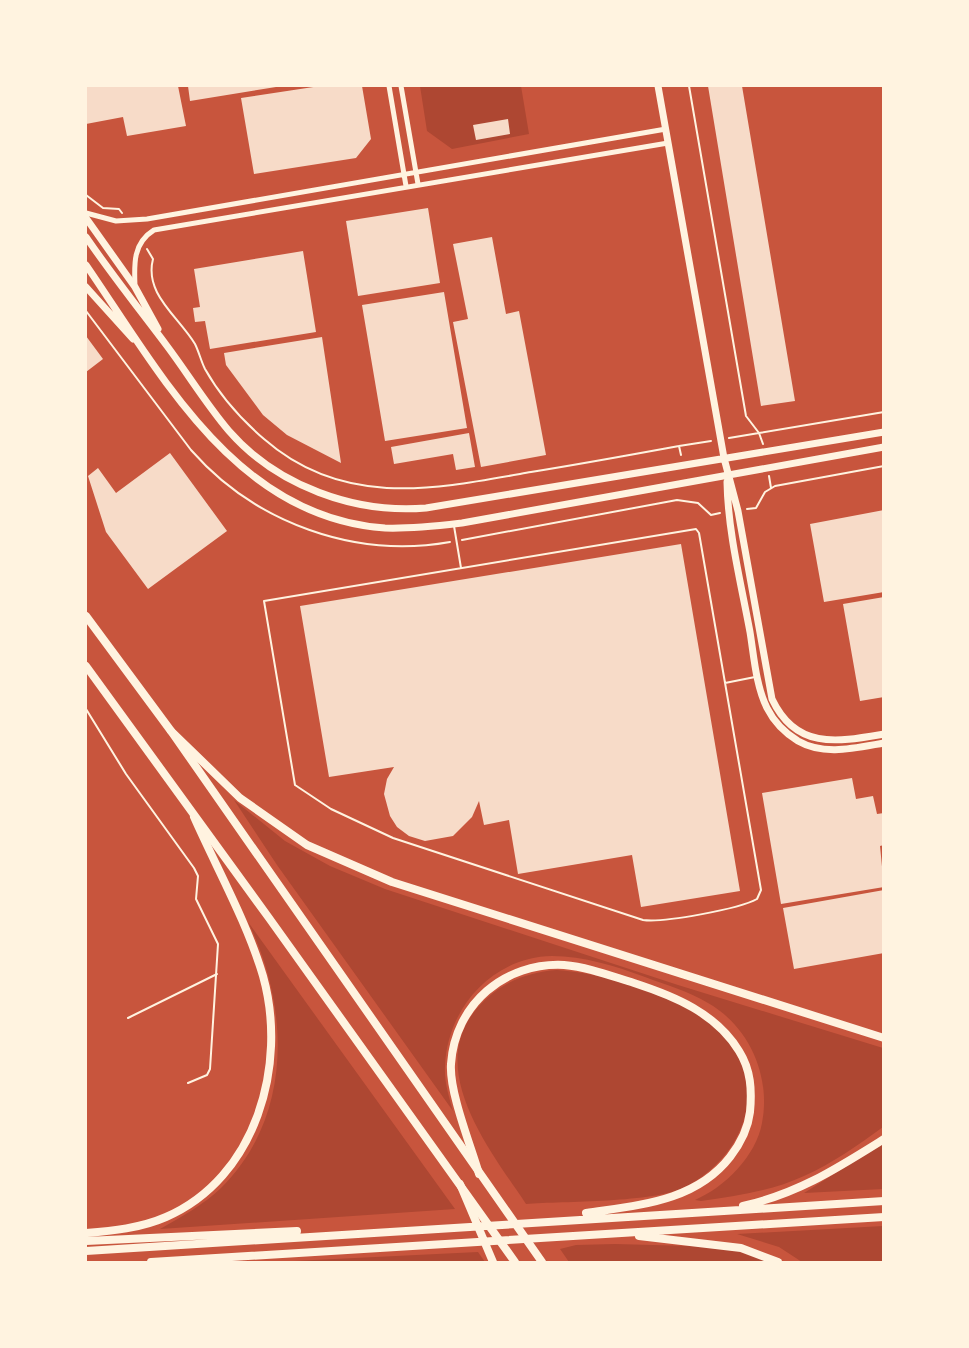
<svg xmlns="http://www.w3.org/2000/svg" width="969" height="1348" font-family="'Titillium Web',sans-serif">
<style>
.green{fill:#ae4732}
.building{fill:#f7dbc8}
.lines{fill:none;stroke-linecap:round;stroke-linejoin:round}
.path{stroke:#fff3e0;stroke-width:2}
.service{stroke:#fff3e0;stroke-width:2}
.minor{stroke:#fff3e0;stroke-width:5}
.tertiary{stroke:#fff3e0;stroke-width:7}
.primary{stroke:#fff3e0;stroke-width:8}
.trunk{stroke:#fff3e0;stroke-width:8}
</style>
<rect width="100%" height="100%" fill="#c8553d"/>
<!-- green -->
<path class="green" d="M420,86h101l8,48 -77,15 -25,-18z
M234,800l51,41 45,25 55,23 293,96 205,63v79c-25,18 -50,36 -79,49 -32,15 -69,20 -103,25l-6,-1c30,-13 61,-44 67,-77 9,-46 -12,-96 -54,-120 -20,-12 -42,-18 -63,-26 -30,-11 -61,-21 -93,-21 -60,1 -105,53 -107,110 -1,15 4,31 8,45l-176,-246z
M248,922l207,287 -295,20c21,-12 43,-24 61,-41 72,-71 69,-180 27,-266z
M557,970c75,6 211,47 188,146 -8,31 -32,57 -60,71 -31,16 -121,14 -159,17 -38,-57 -108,-143 -40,-205 21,-19 44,-27 71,-29z
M883,1143v46l-79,4z
M883,1226v36h-81l-23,-15 -42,-13z
M615,1244l113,3 48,15h-207l-9,-13 16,-4z
M478,1252l7,10h-212z"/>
<!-- building -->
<path class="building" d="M86,86h92l8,40 -59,10 -4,-19 -37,7z
M188,86h88v1l-86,14z
M320,86h42l9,53 -15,19 -102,16 -13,-76z
M708,86h34l53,315 -34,5z
M508,119l2,15 -34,6 -3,-15z
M428,208l12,75 -82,13 -12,-75z
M492,237l14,77 13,-3 27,144 -65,12 -28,-145 15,-3 -15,-75z
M303,251l13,81 -106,17 -5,-28 -10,1 -2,-14 7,-1 -6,-38z
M444,292l23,136 -82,13 -23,-136z
M86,336l17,23 -17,13z
M322,337l19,126 -54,-28 -24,-20 -37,-50 -2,-12z
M469,433l6,34 -19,3 -3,-16 -59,10 -3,-17z
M170,453l57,78 -79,58 -42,-57 -18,-56 10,-8 18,25z
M884,510v82l-60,10 -14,-78z
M681,544l59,347 -99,16 -9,-52 -114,19 -9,-54 -25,5 -5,-24 -7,16 -19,19 -28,5 -16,-5 -12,-9 -7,-11 -6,-22 3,-15 7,-12 -65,10 -29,-171z
M884,597v100l-24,4 -17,-97z
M852,778l4,21 17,-3 4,18 7,-1v32l-4,1 4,41 -103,17 -19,-111z
M884,890v63l-90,16 -11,-61z"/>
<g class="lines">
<!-- path -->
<path class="path" d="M689,86l57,330 13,17 125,-21
M86,195l17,13 16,1 3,4
M147,249l6,10c-9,35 25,57 42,85 4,8 6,17 10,25 14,25 37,51 59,70 80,70 172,50 267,33 50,-8 99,-17 148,-26
M86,311l105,139c64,73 164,109 259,92
M729,438l30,-5 4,11
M681,455l-2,-9 32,-5
M769,476l2,12
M747,509l9,-1 9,-16 10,-6 109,-20
M462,540l215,-40 21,3 13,12 9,-2"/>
<!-- service -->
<path class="service" d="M454,526l7,42
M696,529l3,4 62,357 -4,9c-18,10 -94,24 -114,21l-250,-82 -62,-29 -36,-24 -31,-184z
M725,683l30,-6
M86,709l40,65 68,94 4,8 -2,23 22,45 -8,125 -3,6 -19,8
M128,1018l89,-44"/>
<!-- minor -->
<path class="minor" d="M389,86l17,100
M401,86l17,98
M86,213l30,8 31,-2 519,-90
M135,286c-1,-22 -2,-43 19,-56l514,-87"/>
<!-- tertiary -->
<path class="tertiary" d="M658,86l66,372 14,53 34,188c24,51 65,43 112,35
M86,218l49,69 23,42
M86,237c26,38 54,73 81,109 21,28 39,58 62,85 48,55 126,83 197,77l458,-76
M86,265c75,109 150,253 299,263 26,1 51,-2 77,-5l422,-76
M86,287l47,52
M727,482c1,51 14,101 23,150 4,25 6,54 17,76 7,14 18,25 31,33 26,15 57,7 86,2"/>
<!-- primary -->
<path class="primary" d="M86,616l85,115 371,531
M86,666l183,252 246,344"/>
<!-- trunk -->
<path class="trunk" d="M171,731l69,67 67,47 85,37 492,156
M479,1174c-8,-28 -30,-82 -28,-110 4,-60 54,-102 113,-99 24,2 47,11 70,18 40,13 82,30 105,68 12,19 13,39 11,61 -2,17 -10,32 -20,45 -35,45 -92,48 -144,56
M460,1184l33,78
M743,1206c56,-13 93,-37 141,-67
M86,1233c26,-2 55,-5 80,-16 90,-39 122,-152 97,-241 -16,-54 -46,-107 -69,-159
M639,1236l102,12 37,14
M86,1241l211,-10
M86,1251l798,-50
M151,1262l733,-45"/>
</g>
<!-- border -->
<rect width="969" height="1348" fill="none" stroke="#fff3e0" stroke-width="174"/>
</svg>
